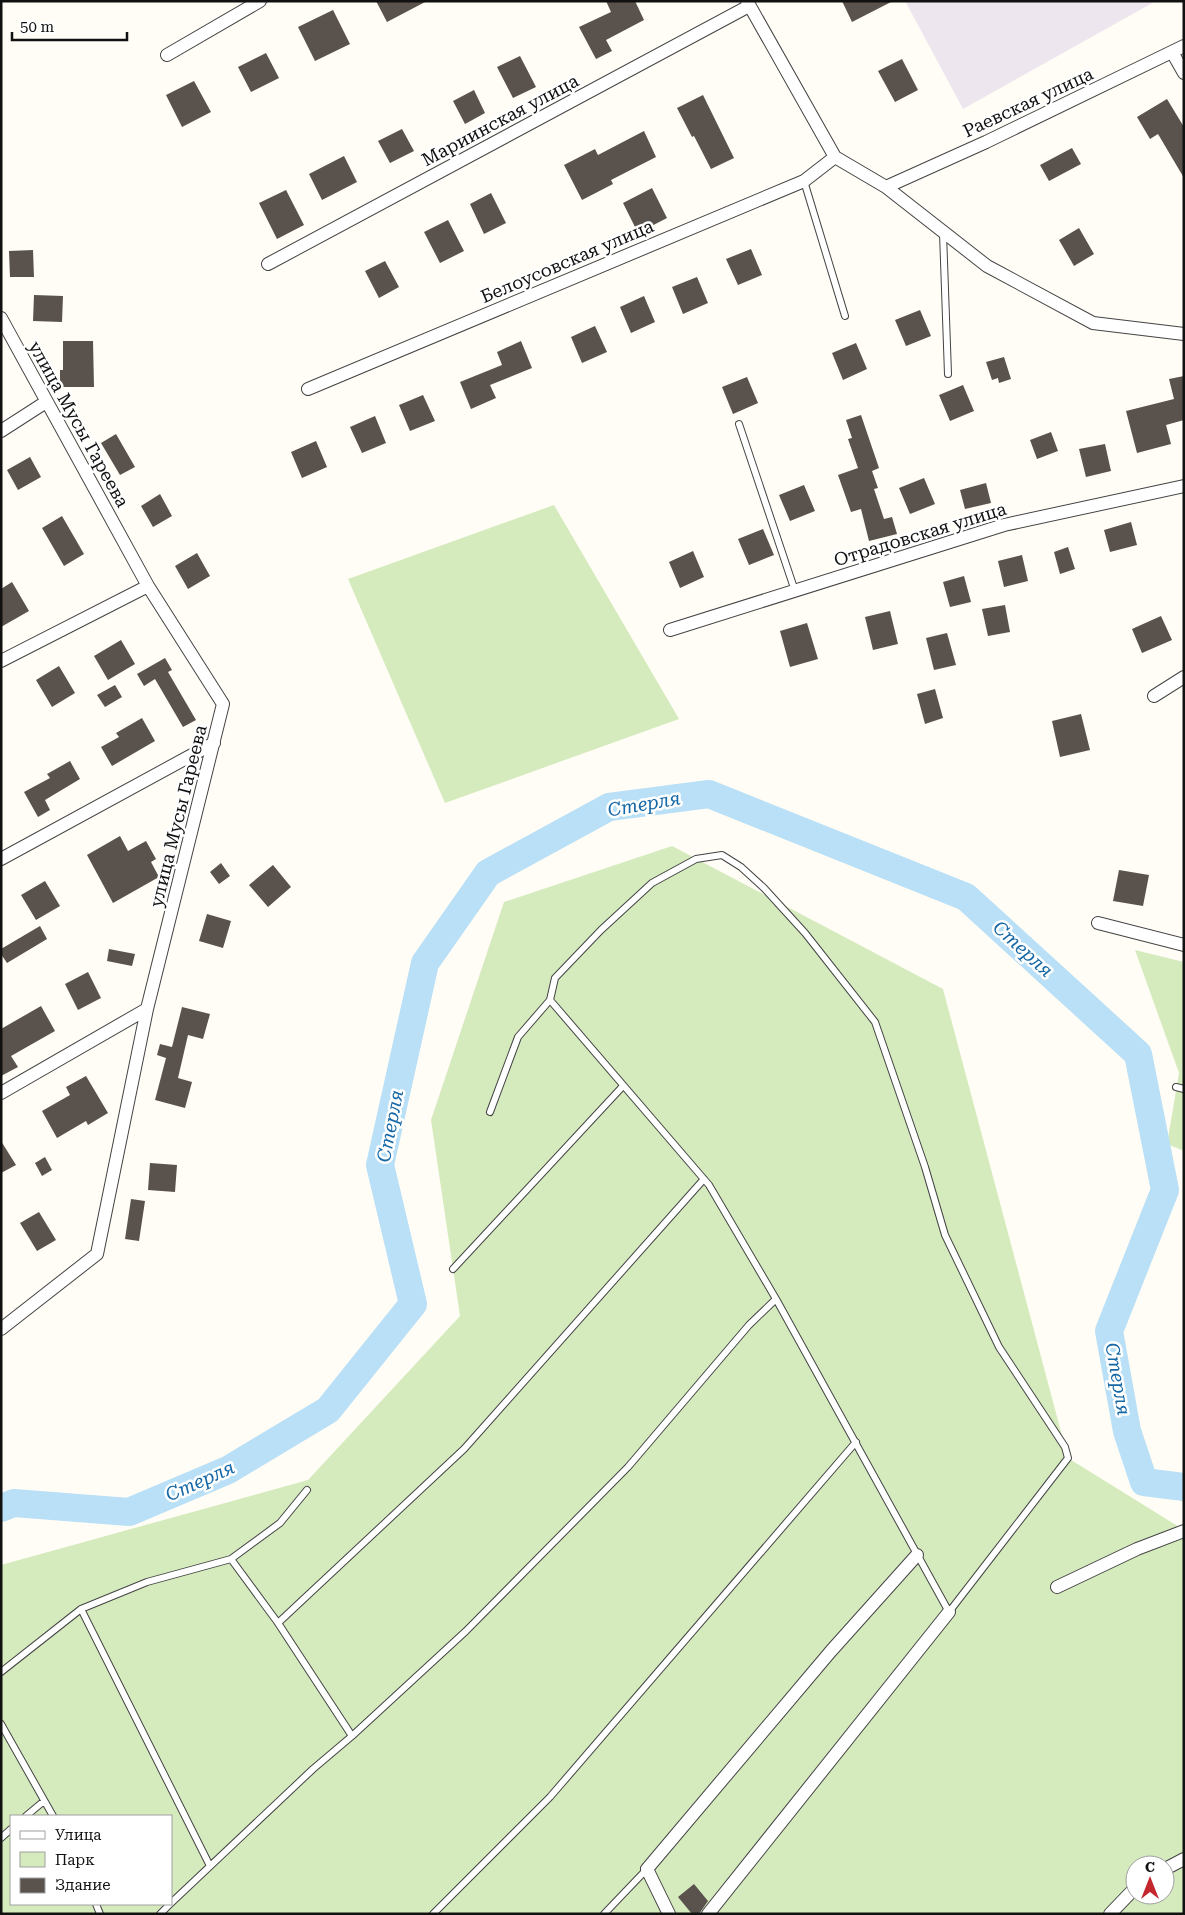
<svg xmlns="http://www.w3.org/2000/svg" width="1185" height="1915" font-family="'Roboto Serif',serif">
<style>
.industrial{fill:#eee6ef}
.green{fill:#d5ebbd;fill-rule:evenodd}
.lines{fill:none;stroke-linecap:round;stroke-linejoin:round}
.river{stroke:#b9e0f7;stroke-width:28}
.building{fill:#5a524d}
.lane-casing{stroke:#444;stroke-width:8}
.street-casing{stroke:#444;stroke-width:14}
.lane{stroke:#fff;stroke-width:6}
.street{stroke:#fff;stroke-width:12}
.labels{text-anchor:middle;dominant-baseline:central;stroke-width:5;stroke-linejoin:round;paint-order:stroke}
.street-label{font-size:18px;fill:#111;stroke:#fff}
.water-label{font-size:19px;font-style:italic;fill:#1768a6;stroke:#fff}
</style>
<rect width="100%" height="100%" fill="#fffdf5"/>
<!-- industrial -->
<path class="industrial" d="M905,1h251l-193,108z"/>
<!-- green -->
<path class="green" d="M554,505l125,214 -234,84 -97,-224z
M672,846l271,143 125,469 116,72v384h-1183v-349l307,-85 152,-164 -29,-196 73,-218zM11,1816h160v88h-160zM1135,1865h30v30h-30z
M1135,950l49,12v189l-17,-7 12,-71z"/>
<g class="lines">
<!-- river -->
<path class="river" d="M1,1508l13,-5 115,9 99,-42 100,-60 85,-106 -33,-139 45,-202 63,-90 121,-66 100,-13 257,103 172,157 27,136 -56,141 18,100 17,51 40,5"/>
</g>
<!-- building -->
<path class="building" d="M376,1h51l-40,21z
M606,1h29l9,19 -38,20 6,11 -16,8 -17,-32 32,-15z
M842,1h51l-41,21z
M333,10l17,34 -35,17 -17,-34z
M266,53l13,25 -28,14 -13,-25z
M520,56l16,31 -23,11 -16,-31z
M902,59l16,31 -23,12 -17,-31z
M194,81l17,31 -29,15 -16,-32z
M474,90l11,23 -20,11 -12,-23z
M703,95l31,63 -23,11 -17,-33 -2,1 -15,-29z
M1167,99l17,28v51l-26,-44 -8,5 -13,-22z
M402,129l12,22 -24,12 -12,-22z
M644,131l12,26 -45,23 2,4 -31,16 -18,-35 31,-16 3,6z
M1072,148l9,16 -32,17 -9,-16z
M344,156l13,26 -35,18 -13,-26z
M652,188l15,30 -29,15 -15,-30z
M286,190l18,35 -27,14 -18,-36z
M491,193l15,30 -22,11 -14,-30z
M448,220l16,31 -24,12 -16,-31z
M1079,228l15,26 -20,12 -15,-26z
M751,249l11,26 -24,10 -12,-26z
M33,250l1,27h-24l-1,-26z
M385,261l14,26 -20,11 -14,-27z
M697,277l11,26 -25,11 -11,-27z
M34,295l29,1 -1,26 -29,-1z
M644,296l11,26 -24,11 -11,-26z
M920,310l11,26 -25,10 -11,-26z
M595,326l12,26 -25,11 -11,-26z
M63,341h30l1,46h-34v-17h3z
M521,341l11,27 -42,17 6,13 -25,11 -11,-27 42,-17 -5,-13z
M856,343l11,26 -24,11 -11,-27z
M1004,357l7,22 -12,4 -1,-5 -6,2 -6,-18z
M1184,376v44l-18,5 5,19 -34,9 -11,-42 48,-12 -5,-20z
M747,377l11,26 -25,11 -11,-27z
M963,385l11,26 -24,10 -11,-26z
M423,395l12,26 -25,10 -11,-26z
M861,415l18,53 -7,3 6,17 -4,1 10,30 8,-2 5,17 -28,7 -8,-32 -10,3 -13,-37 20,-7 -10,-29 4,-1 -6,-18z
M375,416l11,27 -24,10 -12,-26z
M1051,432l7,19 -21,8 -7,-19z
M116,434l19,33 -15,8 -19,-32z
M316,441l11,26 -25,11 -11,-26z
M1105,444l6,27 -25,6 -7,-28z
M30,457l11,20 -23,13 -11,-20z
M924,478l11,26 -25,10 -11,-26z
M986,483l5,20 -26,6 -5,-19z
M804,485l11,26 -25,10 -11,-26z
M160,494l12,22 -19,11 -12,-21z
M62,516l22,38 -20,12 -22,-38z
M1131,522l6,23 -27,7 -6,-22z
M763,529l11,26 -25,10 -11,-26z
M1068,547l7,22 -15,5 -6,-22z
M693,551l11,26 -24,11 -11,-26z
M197,553l13,23 -22,13 -13,-23z
M1022,555l6,26 -24,6 -6,-26z
M964,576l7,26 -21,5 -7,-25z
M12,582l17,29 -28,16v-38z
M1005,605l5,27 -22,4 -6,-27z
M890,611l8,33 -25,6 -8,-33z
M1161,616l11,24 -30,13 -10,-24z
M807,623l11,36 -28,8 -10,-36z
M947,633l9,32 -22,5 -8,-32z
M121,640l14,24 -27,16 -14,-24z
M165,658l7,12 -4,2 28,48 -13,7 -28,-48 -11,7 -7,-12z
M59,666l16,27 -23,14 -16,-27z
M115,685l7,12 -17,10 -8,-12z
M935,689l8,29 -18,6 -8,-30z
M1081,714l9,36 -30,7 -8,-36z
M142,718l13,23 -43,25 -11,-19 18,-10 -3,-4z
M70,761l10,18 -35,21 5,10 -12,7 -14,-25 26,-14 -3,-4z
M120,836l8,15 18,-10 10,18 -5,3 8,15 -46,26 -26,-48z
M221,863l9,13 -11,8 -9,-12z
M273,865l18,22 -23,20 -19,-22z
M1119,870l30,5 -6,31 -30,-5z
M45,881l15,25 -24,14 -15,-25z
M207,914l24,7 -8,27 -24,-7z
M40,926l7,13 -40,24 -6,-9v-5z
M109,949l26,5 -3,12 -25,-5z
M88,972l13,26 -23,12 -13,-26z
M41,1006l14,25 -44,25 7,11 -17,9v-47z
M182,1007l28,7 -7,25 -15,-4 -10,43 14,4 -7,26 -30,-8 11,-42 -9,-3 3,-11 12,3z
M86,1076l22,37 -20,12 -2,-4 -29,17 -15,-27 28,-16 -4,-8z
M1,1141l15,24 -15,8z
M45,1157l7,13 -10,6 -7,-13z
M150,1163l27,2 -2,27 -27,-2z
M131,1199l14,2 -6,40 -14,-2z
M39,1212l17,28 -19,11 -17,-28z
M694,1884l14,17 -9,13h-7l-14,-17z"/>
<g class="lines">
<!-- lane casing -->
<g class="lane-casing">
<path id="lane" d="M804,181l41,135
M943,233l5,141
M739,424l56,167
M1176,1087l8,2
M490,1112l28,-75 32,-37 159,185 67,114 173,313 119,-154 -3,-11 -66,-100 -54,-112 -20,-68 -50,-145 -70,-89 -41,-45 -23,-21 -19,-12 -26,4 -44,24 -51,47 -46,48 -5,22
M453,1269l170,-183
M231,1559l49,-36 27,-33
M81,1609l129,257
M278,1623l186,-174 240,-270
M1,1672l80,-63 66,-27 84,-23 47,64 74,113
M1,1724l52,92
M26,1816l18,-15
M1,1838l10,-9
M171,1903l142,-134 39,-33 114,-105 162,-164 121,-142 27,-26
M96,1904l4,10
M160,1914l10,-10
M433,1914l117,-117 306,-355
M604,1914l43,-45"/>
</g>
<!-- street casing -->
<g class="street-casing">
<path id="street" d="M747,1l88,156 51,30 101,79 106,57 91,11
M1172,52l12,21
M167,55l93,-54
M886,187l100,-45 198,-96
M268,264l481,-258
M1,318l147,268 75,118 -76,305 -50,245 -96,75
M308,389l496,-208 31,-24
M1,431l45,-29
M670,630l334,-105 180,-39
M1,661l147,-75
M1154,696l30,-19
M1,859l213,-116
M1098,923l86,22
M1,1093l146,-84
M1057,1587l80,-38 47,-18
M1165,1869l19,-10
M669,1914l-22,-45 184,-218 86,-96
M708,1914l241,-302
M1110,1914l25,-26"/>
</g>
<!-- lane -->
<use href="#lane" class="lane"/>
<!-- street -->
<use href="#street" class="street"/>
</g>
<g class="labels">
<!-- street labels -->
<g class="street-label">
<text transform="translate(1028 102) rotate(-25)">Раевская улица</text>
<text transform="translate(500 120) rotate(-28)">Мариинская улица</text>
<text transform="translate(567 261) rotate(-23)">Белоусовская улица</text>
<text transform="translate(79 424) rotate(61)">улица Мусы Гареева</text>
<text transform="translate(920 534) rotate(-17)">Отрадовская улица</text>
<text transform="translate(178 816) rotate(-76)">улица Мусы Гареева</text>
</g>
<!-- water labels -->
<g class="water-label">
<text transform="translate(644 804) rotate(-10)">Стерля</text>
<text transform="translate(1023 949) rotate(42)">Стерля</text>
<text transform="translate(390 1126) rotate(-79)">Стерля</text>
<text transform="translate(1118 1379) rotate(80)">Стерля</text>
<text transform="translate(200 1481) rotate(-24)">Стерля</text>
</g>
</g>
<!-- border -->
<rect width="1185" height="1915" fill="none" stroke="#111111" stroke-width="5"/>
<!-- legend -->
<rect x="10" y="1815" width="162" height="90" fill="#ffffff" stroke="#a0a0a0"/>
<rect x="20" y="1831" width="25" height="8" fill="#ffffff" stroke="#a0a0a0"/>
<text x="55" y="1840" font-size="15" fill="#111111">Улица</text>
<rect x="20" y="1852" width="25" height="15" fill="#d5ebbd" stroke="#a0a0a0"/>
<text x="55" y="1865" font-size="15" fill="#111111">Парк</text>
<rect x="20" y="1878" width="25" height="15" fill="#5a524d" stroke="#a0a0a0"/>
<text x="55" y="1890" font-size="15" fill="#111111">Здание</text>
<!-- north arrow -->
<g transform="translate(1150 1880)"><circle r="24" fill="#ffffff" stroke="#a0a0a0"/>
<path d="M0-4L9 19L0 12L-9 19Z" fill="#c4262e"/>
<text y="-8" font-size="14" font-weight="bold" text-anchor="middle" fill="#111111">С</text>
</g>
<!-- scale -->
<path d="M12 32v8h115v-8" fill="none" stroke="#111111" stroke-width="2.5"/>
<text x="20" y="32" font-size="15" fill="#111111" stroke="#ffffff" stroke-width="4" paint-order="stroke">50 m</text>
</svg>
